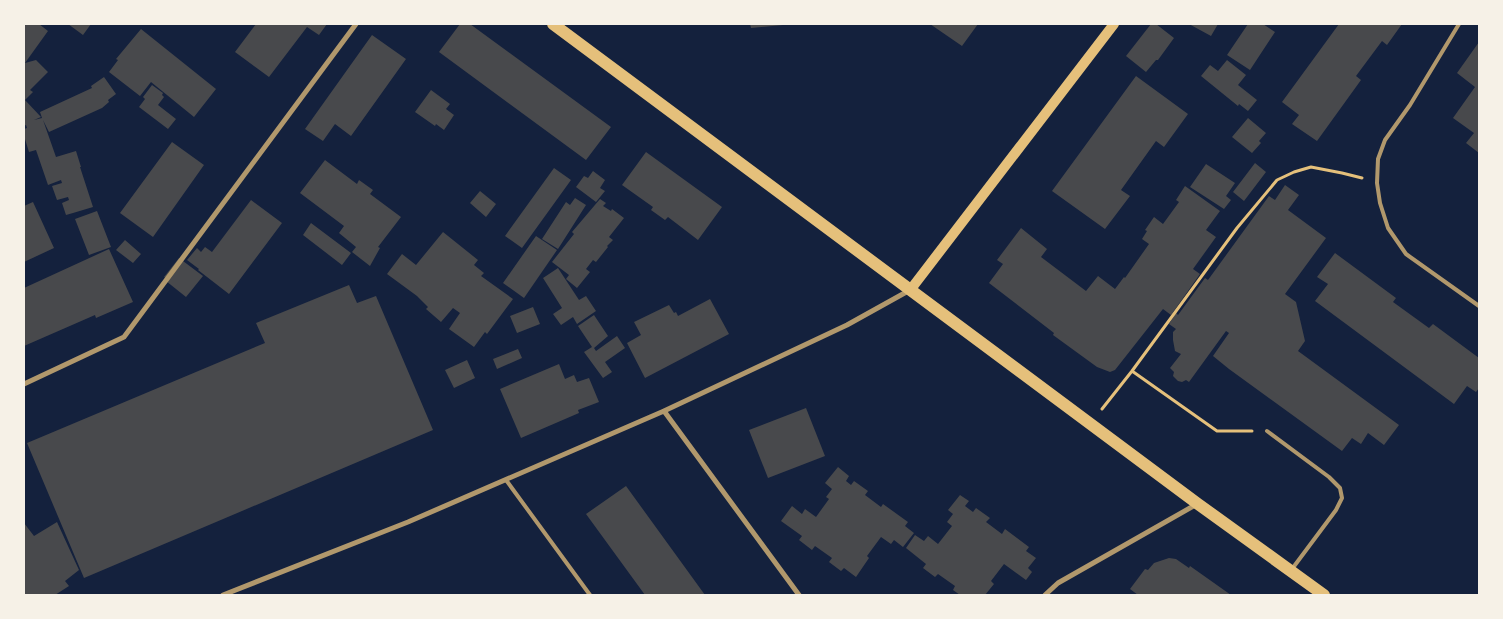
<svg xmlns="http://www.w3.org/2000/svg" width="1503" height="619" font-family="'Exo 2',sans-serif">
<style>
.building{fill:#48494c}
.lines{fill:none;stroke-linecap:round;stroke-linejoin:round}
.path{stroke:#e5c07b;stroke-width:3}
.service{stroke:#b1986c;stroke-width:4}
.minor{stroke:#b1986c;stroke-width:5}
.secondary{stroke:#e5c07b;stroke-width:10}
.primary{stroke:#e5c07b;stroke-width:12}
</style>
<rect width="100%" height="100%" fill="#14213d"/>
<!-- building -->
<path class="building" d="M24,24h15l9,7 -23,32 11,-3 12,12 -18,18 3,2 -8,8 16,17 -7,3 8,-2 -2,-6 52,-24 -1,-2 13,-9 12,17 -8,6 1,2 -7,6 -53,24 -6,-12 13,37 20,-6 5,16h-1l13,40 -20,6 -7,2 -4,-12 7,-3 -1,-3 -11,3 -5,-14 10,-3 -1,-3 -13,5 -12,-35 -7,2 -5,-16v-7l3,-1 -1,-3 -2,1z
M68,24h23l-8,11z
M256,24h71l-8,11 -12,-8 -38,50 -34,-25z
M460,24h10l141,103 -25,33 -147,-108z
M750,24h33v1l-32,3z
M930,24h48l-16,22z
M1151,24h5l18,14 -16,22h-2l-10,12 -20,-16z
M1189,24h29l-7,12z
M1248,24h15l12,8 -25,38 -23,-15z
M1339,24h63l-15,21 -5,-4 -26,35 5,4 -44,61 -25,-17 7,-9 -17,-13z
M141,29l75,60 -22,28 -43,-35 -11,14 -31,-24 9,-12 -2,-1z
M372,35l34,24 -55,77 -16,-12 -12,17 -18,-12z
M1479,42v111l-13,-10 8,-10 -21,-15 22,-31 -18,-14z
M1227,60l19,15 -8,10 19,15 -9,11 -9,-7 -1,2 -37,-30 9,-11 8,6z
M1136,76l52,38 -24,33 -8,-6 -35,49 9,6 -25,33 -53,-38z
M152,85l11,8 -1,2 2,2 -6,8 18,14 -8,10 -29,-22 6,-8 -2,-2z
M431,90l19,14 -4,5 8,6 -10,15 -8,-6 -1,2 -20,-14z
M1248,118l18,15 -7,8 2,2 -9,10 -20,-16z
M172,142l32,23 -51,72 -33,-24z
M646,152l76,55 -24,33 -30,-23 -3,3 -14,-10 2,-3 -31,-22z
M325,160l32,24 2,-4 14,10 -3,4 31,23 -23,30 2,1 -10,18 -18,-14 4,-5 -17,-14 5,-7 -44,-33z
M1255,163l11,9 -22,29 -11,-9z
M1206,164l29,19 -9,13 5,4 -7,9 -34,-22z
M554,168l17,12 -49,68 -17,-12z
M593,171l12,9 -5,8 5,3 -9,11 -20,-15 8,-11 4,2z
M1285,185l14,10 -11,15 38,28 -41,56 11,8 9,39 -7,10 101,74 -15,20 -16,-12 -7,11 -9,-6 -10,13 -113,-82 -16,-13 16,-23 -3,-2 -37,51 -3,-2 -4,2 -4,-1 -5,-5 1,-4 -4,-4 11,-14 -6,-3 -2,-11v-8l3,-3 -7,-5 7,-11 2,2 27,-37 3,2 61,-84 6,4z
M1185,186l35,25 -14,19 10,7 -23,32 7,5 -29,41 -8,-6 -48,61 -5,2 -13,-5 -44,-32 1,-2 -65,-50 14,-19 -6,-4 24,-32 26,21 -6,8 45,34 12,-15 17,13 9,-12 1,1 24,-34 -7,-5 5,-8 -2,-1 9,-13 9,7 16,-22 -3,-2z
M480,191l16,13 -10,13 -16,-14z
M575,198l11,7 -28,44 -16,-10 24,-37 4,3z
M600,199l6,4 -3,3 8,5 1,-2 12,9 -15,19 4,3 -6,6 1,1 -12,15 -3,-2 -7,9 4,3 -13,16 -11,-9 3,-4 -17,-13 22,-28 -2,-2z
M251,200l31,23 -53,71 -31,-24 1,-1 -12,-9 10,-12 4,4 4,-5 7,5z
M33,202l21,46 -30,14v-56z
M97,211l14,36 -22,8 -14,-36z
M311,223l40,30 -9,12 -39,-30z
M443,232l35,28 -4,5 10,8 -3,3 32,23 -26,35 -2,-2 -11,15 -25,-18 11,-16 -7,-5 -12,14 -15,-13 2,-2 -11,-11 -30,-22 15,-20 14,11z
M536,236l21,14 -33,48 -21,-15z
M125,240l16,14 -8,9 -17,-13z
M109,249l24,53 -37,16 -1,-3 -71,31v-58z
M1335,253l61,45 -3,4 36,26 4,-4 46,34v30l-3,4 -9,-6 -13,18 -139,-103 13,-17 -11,-7z
M179,258l24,18 -17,21 -20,-16 1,-2 -3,-2z
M558,268l21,32 7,-4 10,15 -19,13 -4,-7 -12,8 -8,-11 9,-6 -19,-30z
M349,285l8,18 19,-7 57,134 -349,148 -57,-135 238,-100 -9,-20z
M710,299l19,35 -84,44 -18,-35 14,-8 -7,-13 35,-17 5,8 2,-1 2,4z
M533,307l7,17 -23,9 -7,-17z
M594,315l14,21 -14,12 2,3 21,-15 8,12 -20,14 7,10 -9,6 -19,-26 8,-5 -14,-21z
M518,349l4,9 -25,11 -4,-10z
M467,360l8,18 -21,10 -9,-18z
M559,364l6,15 9,-4 3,7 12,-4 10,24 -21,8 1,3 -58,25 -21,-49z
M806,408l19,48 -57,22 -19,-48z
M838,467l11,9 -3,5 5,4 3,-4 14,10 -3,4 16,12 2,-3 25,18 -3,4 9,7 -11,14 -9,-7 -3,4 -10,-7 -14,19 2,2 -13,19 -12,-9 -3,3 -12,-9 3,-4 -17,-12 -3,4 -13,-10 3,-4 -21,-15 11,-15 10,8 3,-5 11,8 13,-18 -3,-2 6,-8 -7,-6z
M626,486l79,109h-60l-59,-81z
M960,495l9,6 -4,5 8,6 3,-4 14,10 -4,4 16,12 3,-5 24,18 -3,4 10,7 -8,10 4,4 -6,8 -22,-16 -13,17 3,3 -9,11h-25l-7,-5 2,-4 -17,-12 -3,3 -12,-9 3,-4 -20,-16 9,-13 9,6 4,-5 10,8 14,-18 -5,-4 6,-8 -5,-4z
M57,522l22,48 -14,11 4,5 -14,9h-31v-72l10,13z
M1169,558l7,1 13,9 1,-2 41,29h-93l-8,-6 15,-20 3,1 6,-7z"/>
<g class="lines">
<!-- path -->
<path class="path" d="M1132,371l85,60h35
M1102,409l30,-38 105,-143 40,-48 17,-8 17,-5 31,6 20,5"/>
<!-- service -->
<path class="service" d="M1459,24l-49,81 -25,35 -7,19 -1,24 3,20 8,25 18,26 73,52
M1267,431l62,46 11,11 2,10 -6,12 -44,59
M506,480l84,115"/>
<!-- minor -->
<path class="minor" d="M24,384l100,-47 232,-313
M664,411l135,184
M223,595l185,-73 256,-111 183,-86 63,-35
M1045,595l13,-12 139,-79"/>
<!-- secondary -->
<path class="secondary" d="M911,289l203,-265"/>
<!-- primary -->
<path class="primary" d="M553,24l645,480 126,91"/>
</g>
<!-- border -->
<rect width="1503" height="619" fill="none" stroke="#f6f1e7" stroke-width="50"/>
</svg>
